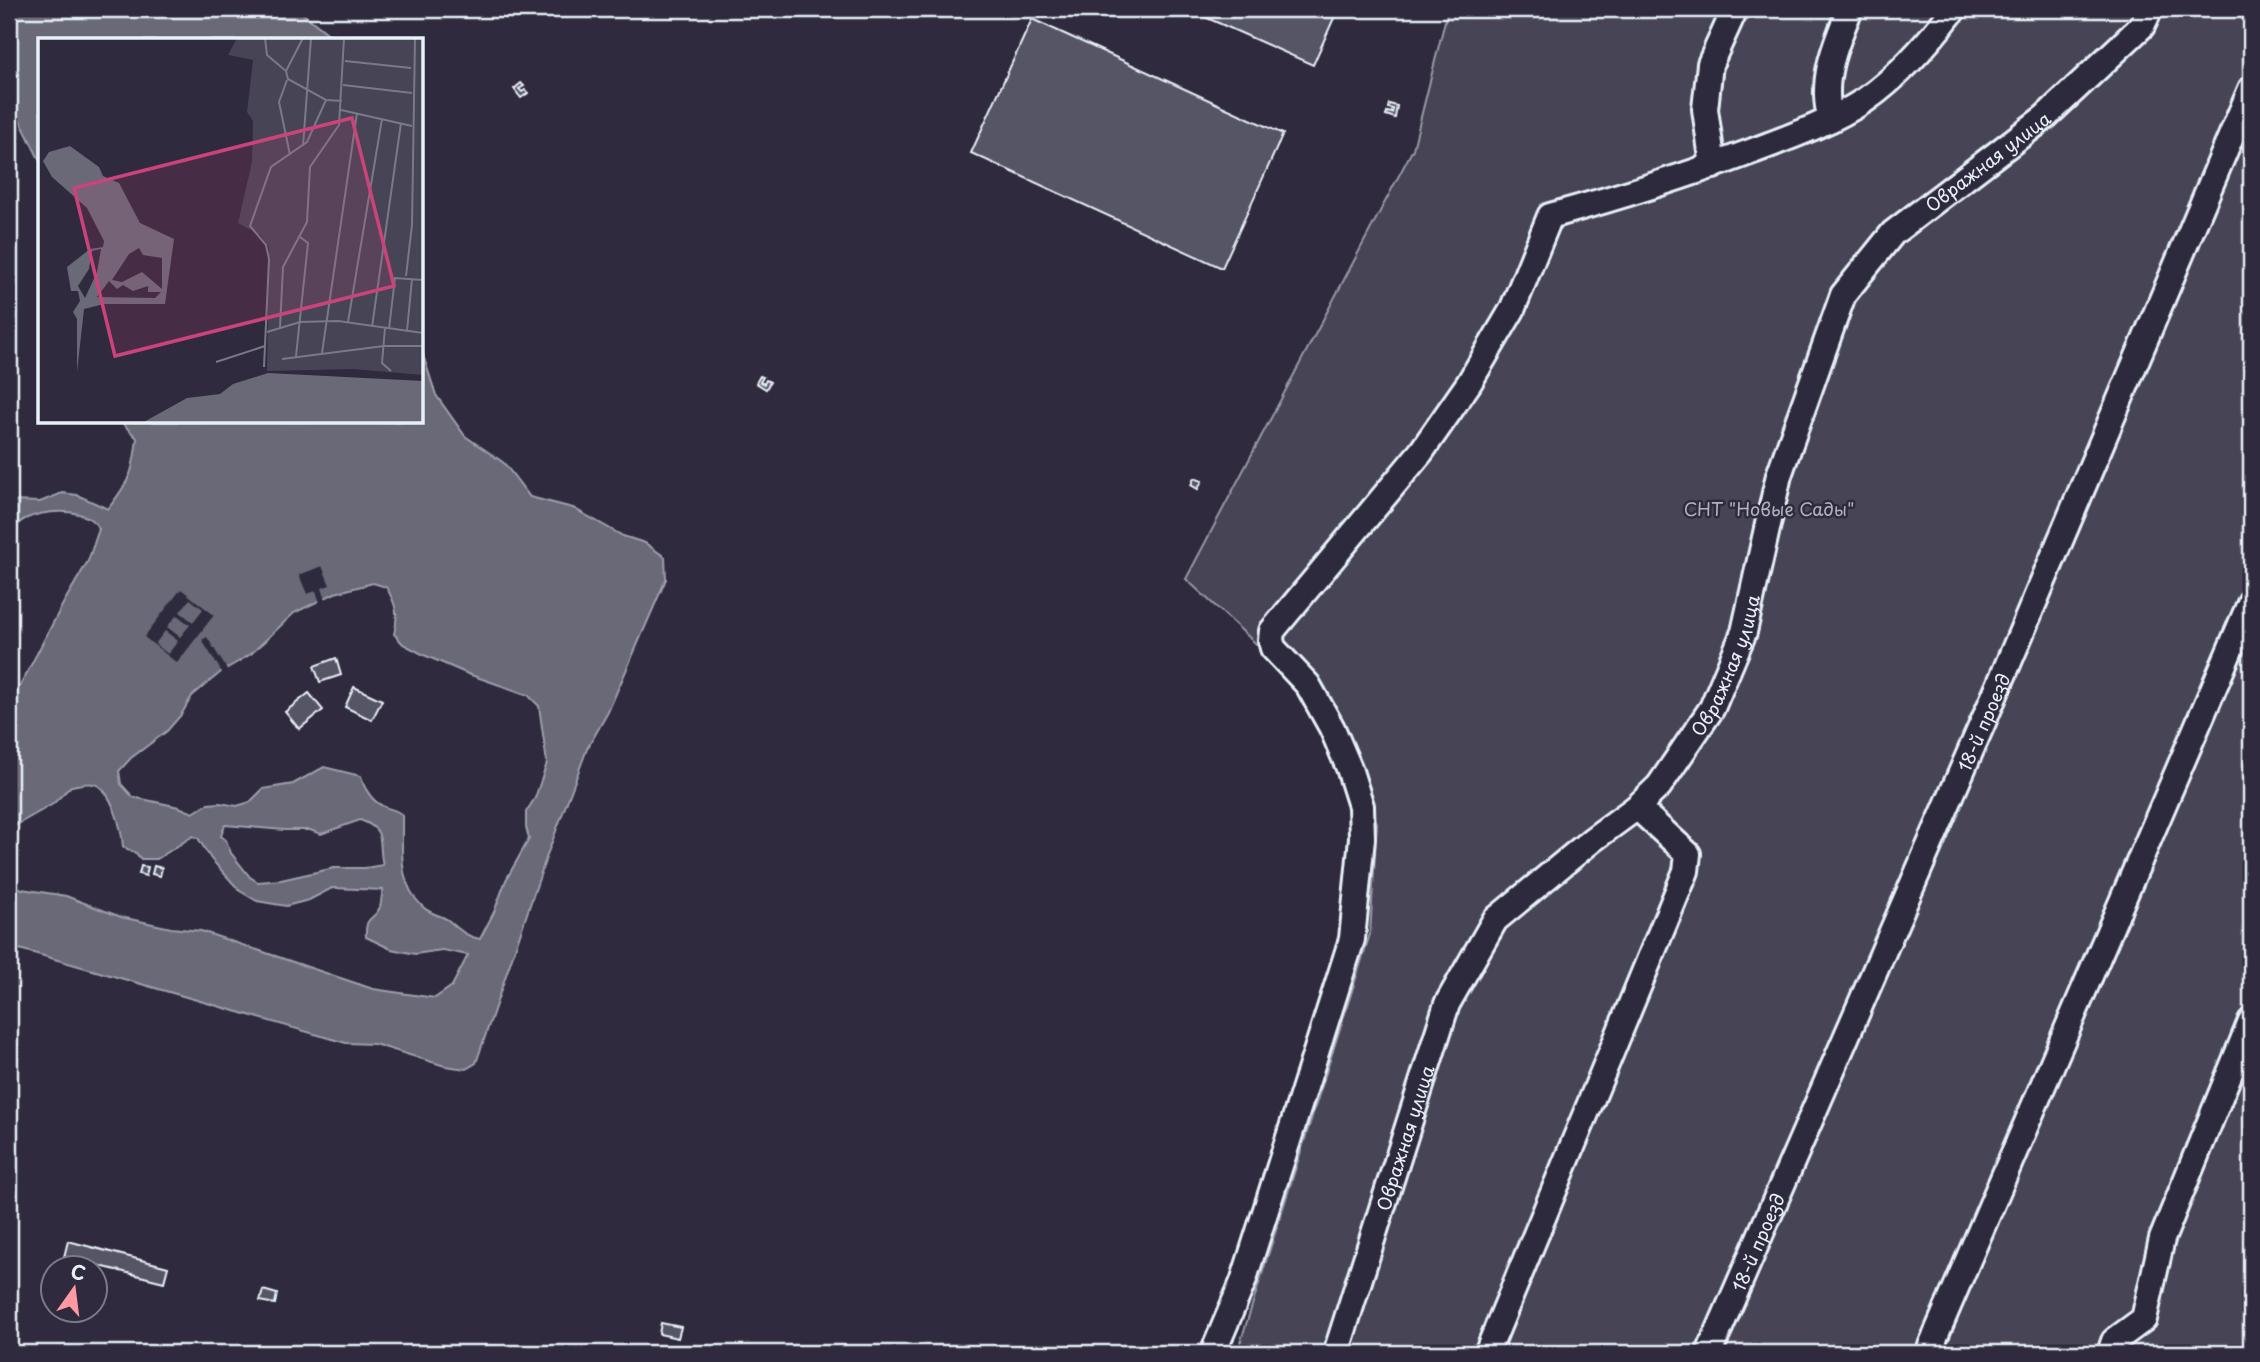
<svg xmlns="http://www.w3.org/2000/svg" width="2260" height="1362" font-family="'Playpen Sans',sans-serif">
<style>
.green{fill:#464455;stroke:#979aa6;stroke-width:2}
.water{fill:#696978;stroke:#9c9fab;stroke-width:2;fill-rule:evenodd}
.pier{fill:#2f2a3d;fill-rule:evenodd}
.building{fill:#575565;stroke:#e8f1f8;stroke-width:2}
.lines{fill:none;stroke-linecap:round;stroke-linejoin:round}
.minor-casing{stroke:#e8f1f8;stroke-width:30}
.minor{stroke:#2f2a3d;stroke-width:24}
.labels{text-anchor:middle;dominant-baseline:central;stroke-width:5;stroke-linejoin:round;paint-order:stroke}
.street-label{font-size:18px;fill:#e8f1f8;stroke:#2f2a3d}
.park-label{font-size:18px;fill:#afb4bf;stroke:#2f2a3d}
.inset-road{fill:none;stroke:#797a88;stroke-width:2}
.view{fill:#ca437a;fill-opacity:0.15;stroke:#ca437a;stroke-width:3.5}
.inset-edge{fill:none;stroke:#e8f1f8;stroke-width:3.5}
</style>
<rect width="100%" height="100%" fill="#2f2a3d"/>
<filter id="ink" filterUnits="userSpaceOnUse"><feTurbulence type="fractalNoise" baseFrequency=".0143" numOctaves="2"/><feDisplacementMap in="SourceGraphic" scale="14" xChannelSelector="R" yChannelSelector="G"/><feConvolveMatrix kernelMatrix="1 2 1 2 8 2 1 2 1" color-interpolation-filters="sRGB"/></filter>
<g filter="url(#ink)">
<!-- green -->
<path class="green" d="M1448,9h803v1344h-1014l133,-419 7,-111 -45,-109 -146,-135 227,-430z"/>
<!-- water -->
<path class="water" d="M9,9h288l39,31h-296v121l-31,-63z
M422,352l14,43 29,41 39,27 26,34 43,11 50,28 22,7 20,14 1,22 -58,133 -21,37 -40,106 -71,208 -10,6 -21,-3 -71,-22 -28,-1 -337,-97v-63l13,6 44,7 55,21 50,11 30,3 172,58 62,9 17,-12 16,-31 -26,-5 -27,4 -24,-5 -25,-12c-1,-24 8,-15 14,-30 2,-6 1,-12 3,-17l-51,-2 -23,12 -23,6 -29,-5 -17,-10 -29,-32 -13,-21 -5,-2 -36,23h-16l-5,-6 -13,-6c-1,-17 -11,-58 -29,-63 -7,-2 -16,1 -23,2l-18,18 -44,25v-130l11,-13 44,-84 24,-41 11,-32c-12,-23 -53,-19 -74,-10 -7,3 -12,11 -16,16v-28l3,-6 28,1 22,-9 15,2 31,14c22,-29 25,-35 29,-71l-16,-16h301zM373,583l13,4c10,16 13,29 8,47l9,10 21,11 44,19 60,21 11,11 8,57 -12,35 -9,14v15l3,12 -23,41 -12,32 -14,27c-14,-2 -22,-11 -32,-19 -8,-5 -18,-6 -25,-13 -27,-25 -20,-60 -21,-92 -7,-7 -14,-5 -21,-10 -10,-5 -18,-19 -20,-29l-37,-9 -31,17 -30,5 -13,13 -13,4 -17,-3 -12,1 -15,9 -14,-6 -46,-10 -12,-13 -2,-13 12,-13 36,-27 14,-16 11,-19 29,-24 30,-18 43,-41 41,-20zM360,820c28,10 17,22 23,45l-18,3h-31l-53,12 -23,2 -8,-5 -19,-24 -5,-13 -5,-4 4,-11 59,5h26l11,4z"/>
<!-- pier -->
<path class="pier" d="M322,566l8,19 -8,3 4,12 -6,3 -4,-12 -9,3 -8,-19z
M181,589l33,26 -37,48 -33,-26zM190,599l13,10 -10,13 -13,-10zM177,615l13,10 -10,12 -13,-10zM165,631l13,10 -10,13 -13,-10z
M207,637l21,34 -5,3 -21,-34z"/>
<!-- building -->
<path class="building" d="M1187,9h151l-25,56z
M1032,19l251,115 -61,134 -251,-115z
M521,83l3,3 -5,3 3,3 3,-2 3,3 -7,5 -7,-9z
M1389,104l8,2 -2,12 -9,-3 1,-3 5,1 1,-4 -5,-1z
M760,376l3,1 -3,5 4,2 2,-4 4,2 -4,7 -10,-6z
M1194,478l8,3 -4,8 -7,-4z
M336,658l5,17 -21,7 -6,-16z
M354,687l28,13 -10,20 -27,-13z
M309,693l14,17 -24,19 -14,-17z
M141,866l7,1 -2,9 -7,-2z
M154,866l8,2 -2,8 -8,-2z
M68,1241l100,26 -4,15 -100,-25z
M263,1290l14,4 -2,10 -15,-3z
M661,1323l20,4 -3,11 -19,-4z"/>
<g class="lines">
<!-- minor casing -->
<g class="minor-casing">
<g id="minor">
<path d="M1831,119c-12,-37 5,-76 19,-110"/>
<path d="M1713,166l-8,-57 5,-45 25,-55"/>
<path d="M1213,1353l30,-71 109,-343 10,-101 -1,-32 -12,-38 -17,-40 -24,-43 -35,-37 -2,-8 1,-9 149,-179 48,-69 43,-73 38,-94c69,-19 136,-40 203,-65 39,-15 77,-28 112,-51 35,-24 64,-58 89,-91"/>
<path id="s1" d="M1336,1353l111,-349 48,-84 97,-80 45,-33 22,-21 53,-78 32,-76 35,-157 64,-180 50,-62 152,-116 97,-91 8,-17"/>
<path d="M1487,1353l199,-482 2,-17 -51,-47"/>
<path id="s2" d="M1709,1353l291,-670 251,-594"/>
<path d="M1928,1353l323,-752"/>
<path d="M2110,1353l4,-12 30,-22 18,-80 89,-218"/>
</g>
</g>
<!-- minor -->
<use href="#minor" class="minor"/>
</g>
</g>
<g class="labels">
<!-- street labels -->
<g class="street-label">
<text stroke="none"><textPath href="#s1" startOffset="1402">Овражная улица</textPath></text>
<text stroke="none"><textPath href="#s1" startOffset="814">Овражная улица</textPath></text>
<text stroke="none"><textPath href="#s2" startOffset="688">18-й проезд</textPath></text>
<text stroke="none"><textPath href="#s1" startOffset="226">Овражная улица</textPath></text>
<text stroke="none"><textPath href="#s2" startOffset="121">18-й проезд</textPath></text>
</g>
<!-- park labels -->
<g class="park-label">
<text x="1769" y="508">СНТ "Новые Сады"</text>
</g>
</g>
<!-- overview -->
<g transform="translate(38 38)">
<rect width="385" height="385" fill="#2f2a3d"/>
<path d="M199,0h186v337l-70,-6 -86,2 2,-124 -9,-12 -22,-12 14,-61 1,-41 -6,-9 6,-52 -25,-5z" fill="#464455"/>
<path d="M32,108l29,21 4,9 16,7 21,40 34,16 -9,65h-61l-20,5 -7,63v-53l-4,-7 7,-11 -2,-10h-7l-4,-24 23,-18 13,-2 1,-6 -17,-33 -35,-31 -9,-16 6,-9zM101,210l4,7 19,3v31l-20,-17 -20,10 -10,-2 17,-26zM63,211l-4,23 -12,26 -7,-12 11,-17 3,-18zM71,243l8,8 6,-4 10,6 15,-5v6h13l-6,6 -58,-1zM230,335l155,8v42h-281l45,-25 33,-4 13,-10z" fill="#696978" fill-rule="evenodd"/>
<path class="inset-road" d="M227,0l2,17 19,16 2,8 38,21 16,1M307,23l66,7M248,33l17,-33M249,42l-8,22 11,53M305,47l69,8M303,72l71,16M265,108l8,-108M368,238l6,-51 3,-187M310,284l34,-203M242,289l3,-60 24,-45 3,-55 29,-42 5,-87M334,289l29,-204M347,290l-3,35 9,8M351,291l6,-51 28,2M369,293l5,-52M229,294l33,-10 38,-1 85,12M284,315l35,-240M258,318l12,-113 -8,-6M244,321l102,-13h39M178,324l49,-16M226,329l5,-108 -3,-14 -16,-19 21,-59 36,-25 19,-42"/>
<path class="view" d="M314,80l42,168 -279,70 -41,-168z"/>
<rect width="385" height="385" class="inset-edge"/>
</g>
<!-- margin -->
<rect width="2260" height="1362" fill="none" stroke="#2f2a3d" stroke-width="35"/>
<rect x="18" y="18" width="2225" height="1327" fill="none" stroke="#e8f1f8" stroke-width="2.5" filter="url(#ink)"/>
<!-- north arrow -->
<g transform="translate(74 1289) rotate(14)"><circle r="33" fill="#2f2a3d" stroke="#797a88" stroke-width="2"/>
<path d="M0-5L12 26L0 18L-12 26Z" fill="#ff9aa2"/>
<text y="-10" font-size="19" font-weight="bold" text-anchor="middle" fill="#e8f1f8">С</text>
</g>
</svg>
